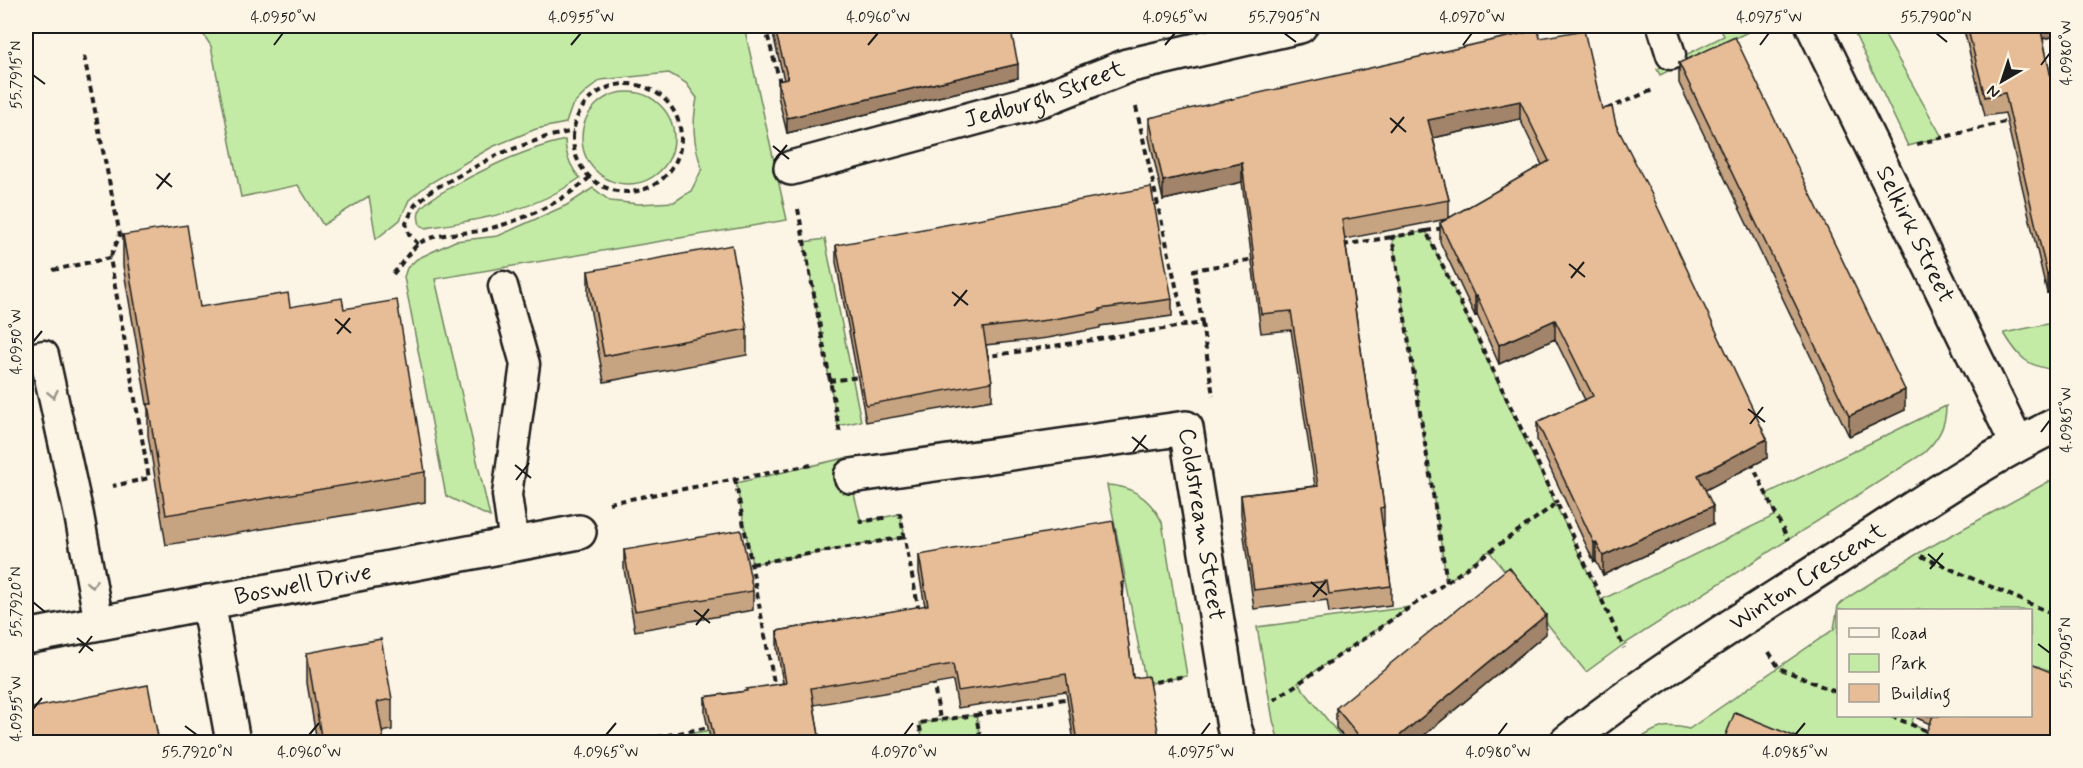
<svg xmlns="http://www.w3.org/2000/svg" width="2083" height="768" font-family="Mynerve,sans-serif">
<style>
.green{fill:#c4eba6;stroke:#708461;stroke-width:1.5}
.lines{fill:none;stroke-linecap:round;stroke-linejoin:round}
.lane-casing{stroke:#1c1c1c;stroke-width:33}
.street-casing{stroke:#1c1c1c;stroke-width:38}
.path{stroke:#1c1c1c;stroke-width:4;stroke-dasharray:6 4.5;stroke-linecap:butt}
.lane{stroke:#fcf5e5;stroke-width:28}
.street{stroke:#fcf5e5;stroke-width:33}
.wall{fill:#c6a381;stroke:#1c1c1c;stroke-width:1.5;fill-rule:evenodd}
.shaded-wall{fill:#a18469;stroke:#1c1c1c;stroke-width:1.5}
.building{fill:#e6bd96;stroke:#1c1c1c;stroke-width:1.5}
.oneway{stroke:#97938b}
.ticks{fill:none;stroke:#1c1c1c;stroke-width:2}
.labels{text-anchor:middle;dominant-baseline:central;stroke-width:6;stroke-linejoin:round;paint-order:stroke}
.street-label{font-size:24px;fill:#1c1c1c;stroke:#fcf5e5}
.neatline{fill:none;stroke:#1c1c1c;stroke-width:2}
.ticks-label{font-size:15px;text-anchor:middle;fill:#1c1c1c}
</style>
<rect width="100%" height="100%" fill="#fcf5e5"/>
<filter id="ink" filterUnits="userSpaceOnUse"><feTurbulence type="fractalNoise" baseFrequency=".0167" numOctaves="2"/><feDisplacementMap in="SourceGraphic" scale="12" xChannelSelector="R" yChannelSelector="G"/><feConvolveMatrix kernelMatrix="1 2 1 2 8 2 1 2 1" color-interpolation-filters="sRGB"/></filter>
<g filter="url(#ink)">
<!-- green -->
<path class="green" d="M198,26h546l43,194 -352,59 55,238 -44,-21 -42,-219 3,-9 10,-9 38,-18 43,-5 69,-31 26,-17 17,13 29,3 35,-2 17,-11 11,-22c-9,-27 -10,-44 -5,-71l-11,-15 -17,-10 -68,7 -14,11 -15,15 -6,17 -30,6 -44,18 -65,38 -18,15 -9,20 -24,19 -7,-43 -46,29 -25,-40 -57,12 -30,-151z
M1719,26h41l-100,49 -3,-6 67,-33z
M1851,26h31l1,6 59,105 -34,9z
M582 138a46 46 0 1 1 92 0a46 46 0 1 1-92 0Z
M565,140c1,16 5,26 15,38 -49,35 -97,41 -154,50l-6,-3c-2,-7 -3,-12 2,-18 9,-10 23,-16 35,-23 35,-19 69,-35 108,-44z
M1426,231l175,369 175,-85 -10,-21 180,-88c0,21 -8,33 -22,47l-301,192 -37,27 -97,-121 -42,31 -55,-345z
M825,239l36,182 -23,5 -34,-184z
M2057,322v48c-30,-3 -38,-12 -53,-37z
M845,458l16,64 39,-8 5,23 -153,27 -16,-81z
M2057,477v210l-26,6 -1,-83h-192v106h76l-3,8 19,8 -4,10h-291c20,-14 30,-19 54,-13l145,-100 4,-23 12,-10 67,-42z
M1107,485c26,1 44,15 55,37l25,154 -41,8z
M1410,607l-112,76 47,59h-66l-6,-22 -16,-93z
M976,715l5,27h-58l-4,-19z
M789,717l6,25h-155z"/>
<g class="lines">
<!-- lane casing -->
<g class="lane-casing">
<path id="lane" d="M1662,26l9,29
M503,286l22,78 -18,131 7,49
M26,359l18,-4 35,160 20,108"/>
</g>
<!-- street casing -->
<g class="street-casing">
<g id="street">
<path id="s1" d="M1813,26l204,417"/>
<path id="s2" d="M791,168l250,-68 86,-34 173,-40"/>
<path id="s3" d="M851,476l335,-48 48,299 5,15"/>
<path d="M208,602l25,140"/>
<path id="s4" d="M26,637l553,-105"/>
<path id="s5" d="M1567,742c85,-68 179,-125 270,-184 72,-46 143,-97 221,-134"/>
</g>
</g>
<!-- path -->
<path class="path" d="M765,26l16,60
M1007,35l37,-9
M84,56l36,179 -10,23
M573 138a54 54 0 1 1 108 0a54 54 0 1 1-108 0Z
M1136,107l49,219
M1607,109l46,-19
M1917,144l95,-24
M798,209l42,225
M1426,231l17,-3
M418,244l-9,-10 -3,-11 9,-18 17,-15 67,-36 47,-17 28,-6
M1343,245l49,-8
M53,270l57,-12 39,220 -36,8
M393,274c8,-9 15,-21 24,-29 14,-12 45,-11 63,-14 39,-9 81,-27 111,-55
M1202,323l11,73
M983,357l219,-34 -8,-53 61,-11
M829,381l31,-4
M1751,462l37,78
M735,479l40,209
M609,503l202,-38
M898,515l2,-1 19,97
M860,519l1,3 27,-5
M1921,556l137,60
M752,564l153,-27
M1447,582l-55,-345 34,-6 131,272
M1769,652l10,16 59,25
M933,680l7,39
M1145,684l40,-8
M1274,700l173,-118 110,-79 67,145
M976,715l94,-17
M1891,716l38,16
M637,741l73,-14
M923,742l-4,-19 57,-8 5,27"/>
<!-- lane -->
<use href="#lane" class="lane"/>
<!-- street -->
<use href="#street" class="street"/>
</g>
<!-- wall -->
<path class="wall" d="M771,26h229l18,52 -231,55 -9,-37v-15l6,-1z
M1963,26h95v10l-15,3 12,57 3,-1 -3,222 -6,-25 -2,1 -42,-180 -20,3z
M1540,38l76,87 151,333 -62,32 8,34 -110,51 -7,-14 -2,1 -57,-122v-18l48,-22 -30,-61 -56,25 -22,-49 -2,1 -35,-74v-19l7,-4 -102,20 39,268v19h-1l8,60v19l-62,8 -2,-13 -73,9 -13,-95v-19l74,-9 -24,-156 -30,3 -19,-151 -79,18 -14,-63v-19zM1520,119l22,46 -93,53v-18l-16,-62z
M1679,63l226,347 -56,26 -170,-353z
M123,235l77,72 144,2 81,163v30l-259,43 -18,-110v-25l-25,-144z
M836,245l336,54v17l-72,10v2l-52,10 -62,7 6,37v18l-126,22 -30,-160z
M588,271l159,58v26l-143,27 -16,-85z
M624,550l129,41v19l-118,21 -11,-62z
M919,555l205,27 -1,18 10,78 27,64h-86l-8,-51 -108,17 -5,-27 -139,24 6,37h-109l-6,-28v-17l41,-6 37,-8 -6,-35v-17l148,-25 -6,-33z
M1546,634l-130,108h-68l-12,-14v-20z
M307,653l85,46v31l-10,2 2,10h-67l-10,-59z
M1917,716h114l-101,8 -13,-6z"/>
<!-- shaded-wall -->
<path class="shaded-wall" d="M1889,26h31l-31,7z
M2039,26h19v10l-19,3z
M1018,64v14l-231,55v-15z
M1520,101v18l-92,20v-19z
M1242,163v19l-79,18v-19z
M2049,273v19l-2,1v-19z
M1477,296v19l-2,1v-19z
M2058,297v20h-3v-19z
M1555,320v19l-56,25v-19z
M1905,390v20l-56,26v-20z
M1767,439v19l-69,36v-19z
M1713,506v18l-110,51v-19z
M1596,542v19l-2,1v-19z
M1546,615v19l-130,108h-24z"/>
<!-- building -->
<path class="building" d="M774,26h226l1,3 9,-3 8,38 -231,54 -9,-37 10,-2z
M1967,26h73l15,70 3,-1v202l-3,1 -6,-25 -2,1 -42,-181 -20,4z
M1538,30l2,8 44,-8 18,79 10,-2 4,18 35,68 116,246 -69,36 15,31 -110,50 -7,-14 -2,1 -57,-121 56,-26 -38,-76 -56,25 -22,-49 -2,1 -35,-74 109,-62 -29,-60 -92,19 21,80 -107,20 42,287 -4,1 11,78 -62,8 -2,-13 -73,9 -13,-95 77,-9 -27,-175 -30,3 -19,-151 -79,18 -14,-63z
M1735,37l170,353 -56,26 -170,-353z
M1151,187l21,112 -72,10v2l-52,9 -65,8 9,54 -126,23 -30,-160z
M187,225l13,82 88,-14 2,14 52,-9 2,11 53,-9 28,172 -259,43 -18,-111h4l-29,-169z
M732,245l15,84 -143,27 -16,-85z
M1113,521l11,61 -3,1 12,95 15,-2 12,66h-83l-11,-68 -108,17 -5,-27 -142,24 9,54h-105l-10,-45 42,-6 -1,-2 40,-6 -9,-52 151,-26 -9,-50z
M741,530l12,61 -118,20 -11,-61z
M1509,567l37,48 -154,127h-28l-28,-34z
M381,639l11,60 -15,3 7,40h-62l-15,-89z
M2031,664l27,11v67h-136l11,-26h98z
M148,685l11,57h-133v-33z
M1735,712l73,30h-85z"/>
<!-- one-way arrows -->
<defs><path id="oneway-chevron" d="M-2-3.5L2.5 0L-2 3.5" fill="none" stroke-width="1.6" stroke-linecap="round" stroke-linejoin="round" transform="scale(1.5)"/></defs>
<g class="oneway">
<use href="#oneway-chevron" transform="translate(53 394) rotate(78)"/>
<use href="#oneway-chevron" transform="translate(92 584) rotate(79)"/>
</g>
</g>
<!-- ticks -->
<path class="ticks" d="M1284,33l12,9M1936,33l11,9M274,45l9,-12M571,45l10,-12M868,45l10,-12M1165,45l10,-12M1463,45l9,-12M1760,45l9,-12M2041,65l9,-12M33,75l12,9M1390,118l16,14M1391,133l13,-16M773,146l16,13M774,161l13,-16M156,174l16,13M157,189l13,-16M1569,264l16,13M1571,278l13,-16M952,292l16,13M954,306l13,-16M335,319l16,14M337,334l13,-16M33,342l9,-11M1748,409l17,13M1750,424l13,-17M2041,432l9,-12M1132,437l16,13M1133,452l13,-17M515,465l16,13M516,480l13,-17M1928,554l16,14M1930,569l13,-16M1311,582l16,13M1313,597l13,-16M33,602l12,10M694,610l16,13M696,625l13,-16M77,638l16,13M2038,644l12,9M79,653l13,-17M33,709l9,-11M185,726l12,9M309,735l10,-12M606,735l10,-12M904,735l9,-12M1201,735l9,-12M1498,735l9,-12M1795,735l10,-12"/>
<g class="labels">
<!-- street labels -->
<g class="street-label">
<text stroke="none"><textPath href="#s2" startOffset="264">Jedburgh Street</textPath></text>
<text stroke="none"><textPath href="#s1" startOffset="232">Selkirk Street</textPath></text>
<text stroke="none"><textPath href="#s3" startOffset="436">Coldstream Street</textPath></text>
<text stroke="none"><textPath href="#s5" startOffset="292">Winton Crescent</textPath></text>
<text stroke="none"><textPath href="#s4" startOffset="282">Boswell Drive</textPath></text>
</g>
</g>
<!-- margin -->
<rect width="2083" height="768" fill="none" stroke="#fcf5e5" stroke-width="66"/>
<!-- legend -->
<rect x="1837" y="609" width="195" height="108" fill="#fcf5e5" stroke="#a29e95" stroke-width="1.5"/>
<rect x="1849" y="628" width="30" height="9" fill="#fcf5e5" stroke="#a29e95" stroke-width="1.5"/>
<text x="1891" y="639" font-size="18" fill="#1c1c1c">Road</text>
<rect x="1849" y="654" width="30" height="18" fill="#c4eba6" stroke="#a29e95" stroke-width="1.5"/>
<text x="1891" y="669" font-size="18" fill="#1c1c1c">Park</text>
<rect x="1849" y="684" width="30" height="18" fill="#e6bd96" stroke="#a29e95" stroke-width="1.5"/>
<text x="1891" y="699" font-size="18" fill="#1c1c1c">Building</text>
<!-- north arrow -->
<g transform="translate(2002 81) rotate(219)" stroke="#fcf5e5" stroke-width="4.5" paint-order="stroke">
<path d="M0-4.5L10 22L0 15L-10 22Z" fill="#1c1c1c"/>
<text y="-9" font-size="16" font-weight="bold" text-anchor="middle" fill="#1c1c1c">N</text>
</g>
<rect x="33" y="33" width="2017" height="702" class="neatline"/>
<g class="ticks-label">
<text x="283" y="22">4.0950°W</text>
<text x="581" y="22">4.0955°W</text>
<text x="878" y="22">4.0960°W</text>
<text x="1175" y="22">4.0965°W</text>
<text x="1284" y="22">55.7905°N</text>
<text x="1472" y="22">4.0970°W</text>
<text x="1769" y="22">4.0975°W</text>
<text x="1936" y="22">55.7900°N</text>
<text transform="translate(2066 53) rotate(-90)" y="5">4.0980°W</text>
<text transform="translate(16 75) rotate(-90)" y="5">55.7915°N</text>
<text transform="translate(16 342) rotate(-90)" y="5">4.0950°W</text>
<text transform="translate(2066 420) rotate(-90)" y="5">4.0985°W</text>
<text transform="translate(16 602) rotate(-90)" y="5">55.7920°N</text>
<text transform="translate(2066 653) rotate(-90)" y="5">55.7905°N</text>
<text transform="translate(16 709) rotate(-90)" y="5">4.0955°W</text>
<text x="197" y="757">55.7920°N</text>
<text x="309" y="757">4.0960°W</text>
<text x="606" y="757">4.0965°W</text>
<text x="904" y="757">4.0970°W</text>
<text x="1201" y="757">4.0975°W</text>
<text x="1498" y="757">4.0980°W</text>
<text x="1795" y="757">4.0985°W</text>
</g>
</svg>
